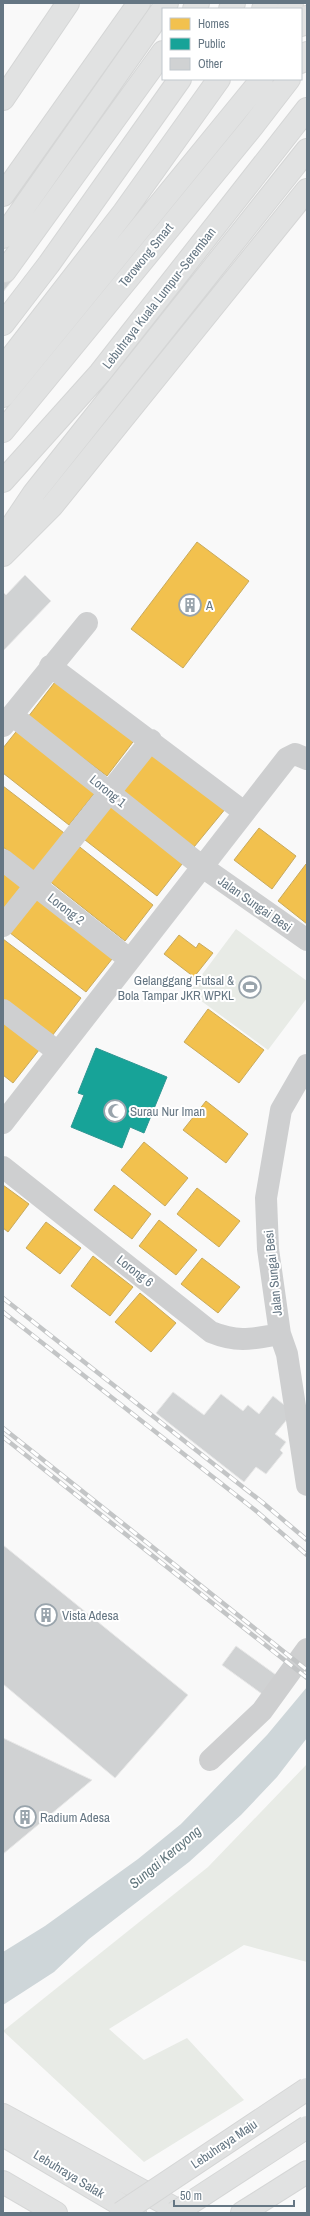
<svg xmlns="http://www.w3.org/2000/svg" width="310" height="2216" font-family="'Archivo Narrow',sans-serif">
<style>
.green{fill:#e8ebe6}
.water{fill:#ced6d9}
.homes{fill:#f2c14e;stroke:#c8aa5e}
.public{fill:#17a398;stroke:#2e9692}
.building{fill:#d0d2d3;stroke:#e8e8e8}
.lines{fill:none;stroke-linecap:round;stroke-linejoin:round}
.highway-casing{stroke:#d5d6d6;stroke-width:24}
.minor{stroke:#cecfd0;stroke-width:22}
.highway{stroke:#e1e2e2;stroke-width:22}
.rail-casing{stroke:#c3c5c6;stroke-width:4.5}
.rail{stroke:#fff;stroke-width:3;stroke-dasharray:9;stroke-linecap:butt}
.highway-bridge-casing{stroke:#d5d6d6;stroke-width:24;stroke-linecap:butt}
.highway-bridge{stroke:#e1e2e2;stroke-width:22}
.labels{text-anchor:middle;dominant-baseline:central;stroke-width:4;stroke-linejoin:round;paint-order:stroke}
.street-label{font-size:13px;fill:#657683;stroke:#fff}
.poi-label{font-size:13px;fill:#657683;stroke:#fff;text-anchor:start}
.water-label{font-size:14px;font-style:italic;fill:#60757c;stroke:#fff}
</style>
<rect width="100%" height="100%" fill="#f9f9f9"/>
<!-- green -->
<path class="green" d="M236,929l71,52v17l-39,52 -79,-58z
M307,1764v198l-63,-17 -135,84 35,31 43,-22 57,62 -100,62 -141,-131 205,-164z"/>
<!-- water -->
<path class="water" d="M307,1687v51l-30,39 -36,38 -52,47 -100,77 -35,33 -51,33v-53l42,-26 93,-67 43,-35 86,-89z"/>
<!-- homes -->
<path class="homes" d="M197,542l52,39 -66,87 -52,-39z
M58,678l78,60 -29,38 -79,-59z
M19,728l79,61 -29,36 -66,-52v-25z
M150,748l76,60 -32,39 -76,-59z
M3,786l65,50 -30,38 -35,-27z
M110,799l76,60 -29,37 -77,-60z
M259,828l37,28 -24,33 -38,-29z
M76,844l77,61 -28,36 -77,-61z
M306,864h1v60l-29,-23z
M3,865l24,20 -24,30z
M35,891l81,63 -30,38 -81,-63z
M179,935l17,13 3,-5 14,10 -19,24 -30,-23z
M3,939l78,59 -29,38 -49,-37z
M208,1009l56,41 -25,33 -55,-41z
M3,1014l40,31 -30,38 -10,-8z
M206,1101l42,33 -22,29 -43,-33z
M144,1142l44,36 -23,28 -44,-36z
M3,1185l26,19 -21,28 -5,-4z
M114,1185l37,29 -19,25 -38,-29z
M197,1188l43,33 -21,26 -42,-33z
M159,1220l38,30 -21,25 -37,-29z
M46,1222l35,26 -21,26 -34,-26z
M93,1256l40,31 -23,29 -39,-30z
M202,1258l38,29 -22,26 -37,-29z
M140,1293l36,30 -25,29 -36,-30z"/>
<!-- public -->
<path class="public" d="M96,1048l71,29 -23,56 -14,-6 -8,21 -51,-21 13,-32 -6,-2z"/>
<!-- building -->
<path class="building" d="M3,269l11,9 -11,14z
M25,575l26,26 -48,50v-59l3,3z
M173,1392l31,23 17,-21 22,17 5,-6 11,9 14,-18 20,16 -18,22 11,8 -6,8 3,3 -17,21 -10,-7 -12,15 -88,-69z
M3,1545l185,150 -73,83 -112,-94z
M236,1646l47,34 -14,19 -47,-34z
M3,1738l89,42 -89,74z"/>
<g class="lines">
<!-- highway casing -->
<g class="highway-casing">
<path id="highway" d="M194,9l4,-6
M230,9l4,-6
M263,9l4,-6
M288,9l4,-6
M301,25l6,-8
M301,62l6,-9
M3,99l65,-96
M3,195l136,-192
M3,237l164,-234
M5,271l158,-219
M3,324l46,-60 131,-185
M3,368l121,-156 95,-133
M3,396l259,-317
M3,431l249,-304 37,-48
M3,481l97,-108 207,-264
M3,539l31,-46 273,-343
M3,555l49,-49 255,-316
M3,2115l180,98
M3,2135l132,78
M3,2182l53,31
M242,2213l65,-41"/>
</g>
<!-- minor -->
<path class="minor" d="M50,666l194,146
M12,715l192,153 103,72
M3,726l84,-103
M3,860l126,99
M3,926l148,-186
M3,1010l55,42
M307,1065l-26,45 -15,88 2,51 12,85 7,20 20,131
M3,1123l284,-365 8,-4 12,5
M3,1167l208,165c27,11 41,7 69,2
M210,1760l52,-49 45,-62"/>
<!-- highway -->
<use href="#highway" class="highway"/>
<!-- rail casing -->
<g class="rail-casing">
<path id="rail" d="M3,1298l259,204 45,38
M3,1312l252,198 52,45
M3,1428l304,242
M3,1437l304,241"/>
</g>
<!-- rail -->
<use href="#rail" class="rail"/>
<!-- highway-bridge casing -->
<g class="highway-bridge-casing">
<path id="highway-bridge" d="M121,2213l186,-124
M175,2213l132,-86"/>
</g>
<!-- highway-bridge -->
<use href="#highway-bridge" class="highway-bridge"/>
</g>
<!-- icons -->
<defs>
<g id="building-ring" transform="scale(1.15)"><circle r="9.5" fill="#fff" stroke="#99a4ac" stroke-width="1.5"/><path d="M-4-6H4V6H1V3H-1V6H-4ZM-2.5-4.3h1.7v1.8h-1.7ZM.8-4.3h1.7v1.8H.8ZM-2.5-1h1.7V.8h-1.7ZM.8-1h1.7V.8H.8Z" fill="#99a4ac"/></g>
<g id="stadium-ring" transform="scale(1.15)"><circle r="9.5" fill="#fff" stroke="#99a4ac" stroke-width="1.5"/><path d="M0-5a6.5 5 0 1 0 0 10a6.5 5 0 1 0 0-10ZM-3.5-1.8h7v3.6h-7Z" fill="#99a4ac"/></g>
<g id="mosque-ring" transform="scale(1.15)"><circle r="9.5" fill="#fff" stroke="#99a4ac" stroke-width="1.5"/><path d="M3.5-4.9A6 6 0 1 0 3.5 4.9A5 5 0 1 1 3.5-4.9Z" fill="#99a4ac"/></g>
</defs>
<g fill-rule="evenodd">
<use href="#building-ring" x="190" y="605"/>
<use href="#stadium-ring" x="250" y="987"/>
<use href="#mosque-ring" x="115" y="1111"/>
<use href="#building-ring" x="46" y="1615"/>
<use href="#building-ring" x="25" y="1817"/>
</g>
<g class="labels">
<!-- street labels -->
<g class="street-label">
<text transform="translate(146 255) rotate(-51)">Terowong Smart</text>
<text transform="translate(159 298) rotate(-52)">Lebuhraya Kuala Lumpur–Seremban</text>
<text transform="translate(108 791) rotate(39)">Lorong 1</text>
<text transform="translate(255 904) rotate(35)">Jalan Sungai Besi</text>
<text transform="translate(66 909) rotate(38)">Lorong 2</text>
<text transform="translate(135 1271) rotate(38)">Lorong 6</text>
<text transform="translate(273 1273) rotate(-96)">Jalan Sungai Besi</text>
<text transform="translate(224 2144) rotate(-34)">Lebuhraya Maju</text>
<text transform="translate(69 2174) rotate(31)">Lebuhraya Salak</text>
</g>
<!-- poi labels -->
<g class="poi-label">
<text x="206" y="605">A</text>
<text x="234" y="980" text-anchor="end">Gelanggang Futsal &amp;<tspan x="234" dy="15">Bola Tampar JKR WPKL</tspan></text>
<text x="130" y="1111">Surau Nur Iman</text>
<text x="62" y="1615">Vista Adesa</text>
<text x="40" y="1817">Radium Adesa</text>
</g>
<!-- water labels -->
<g class="water-label">
<text transform="translate(165 1857) rotate(-40)">Sungai Kerayong</text>
</g>
</g>
<!-- border -->
<rect width="310" height="2216" fill="none" stroke="#657683" stroke-width="8"/>
<!-- legend -->
<rect x="162" y="8" width="140" height="72" fill="#ffffff" stroke="#c1c8cd"/>
<rect x="170" y="18" width="20" height="12" fill="#f2c14e" stroke="#c1c8cd"/>
<text x="198" y="28" font-size="12" fill="#657683">Homes</text>
<rect x="170" y="38" width="20" height="12" fill="#17a398" stroke="#c1c8cd"/>
<text x="198" y="48" font-size="12" fill="#657683">Public</text>
<rect x="170" y="58" width="20" height="12" fill="#d0d2d3" stroke="#c1c8cd"/>
<text x="198" y="68" font-size="12" fill="#657683">Other</text>
<!-- scale -->
<path d="M174 2200v6h120v-6" fill="none" stroke="#657683" stroke-width="2"/>
<text x="180" y="2200" font-size="12" fill="#657683" stroke="#ffffff" stroke-width="3" paint-order="stroke">50 m</text>
</svg>
